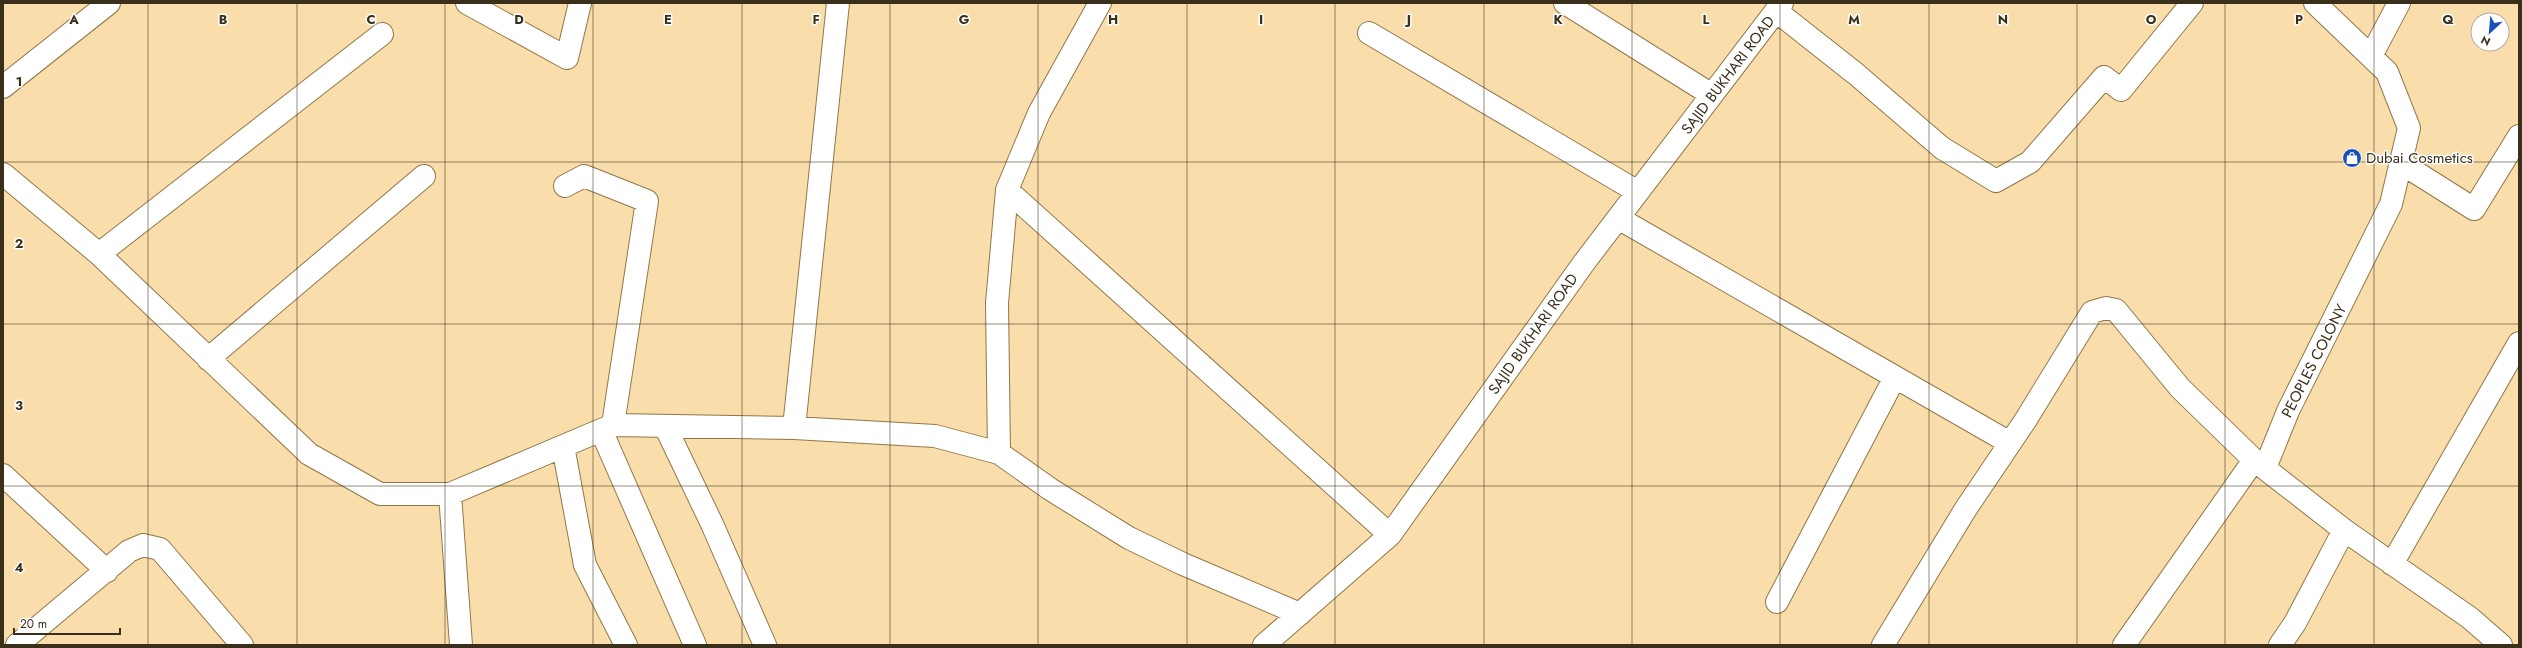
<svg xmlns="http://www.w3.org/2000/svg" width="2522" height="648" font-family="Jost,sans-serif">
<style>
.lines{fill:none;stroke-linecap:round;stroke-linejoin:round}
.minor-casing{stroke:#907748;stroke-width:24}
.minor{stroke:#fff;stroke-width:22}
.grid{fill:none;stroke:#3a2f1b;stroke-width:1;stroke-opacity:0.55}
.labels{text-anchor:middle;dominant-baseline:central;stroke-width:3;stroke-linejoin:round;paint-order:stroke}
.street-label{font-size:15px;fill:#3a2f1b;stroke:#fff}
.poi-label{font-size:15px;fill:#3a2f1b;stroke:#fff;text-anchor:start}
.grid-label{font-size:13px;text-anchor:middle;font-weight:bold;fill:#3a2f1b;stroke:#fff;stroke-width:3;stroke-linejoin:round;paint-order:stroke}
</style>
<rect width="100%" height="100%" fill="#f9ddab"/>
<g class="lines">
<!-- minor casing -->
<g class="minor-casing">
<path id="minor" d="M467,3l100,55 13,-55
M838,3l-44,425 141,8 64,17 51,36 79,49 54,26 117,50
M1565,3l147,92
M1776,11l80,63 86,74 54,33 34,-19 74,-85 17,13 71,-87
M1369,33l269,159
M2371,56l28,-53
M3,87l106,-84
M2401,163l73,46 45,-73
M3,174l96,80 283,-220
M565,186l19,-10 63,25 -34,224 181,3
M1007,190l383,345
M1618,218l392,225
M99,254l210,200 71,40h70l163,-69
M208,359l216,-183
M665,426l47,98 53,121
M601,430l94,215
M563,446l22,119 41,80
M999,453l-2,-150 10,-113 32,-77 61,-110
M2265,468l23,-57 103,-207 18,-76 -22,-56 -72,-69
M3,475l104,96
M450,494l11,151
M2392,564l127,-221
M1777,602l118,-225
M17,645l112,-94 14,-6 17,4 82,96
M1264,645l126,-110 193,-271 199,-261
M1883,645l82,-135 60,-89 67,-109 14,-4 10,2 64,78 74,72 90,70 126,88 31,27
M2124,645l130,-185
M2280,645l15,-22 49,-93"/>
</g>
<!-- minor -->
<use href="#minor" class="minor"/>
</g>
<!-- grid -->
<path class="grid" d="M148,3v642M297,3v642M445,3v642M593,3v642M742,3v642M890,3v642M1038,3v642M1187,3v642M1335,3v642M1484,3v642M1632,3v642M1780,3v642M1929,3v642M2077,3v642M2225,3v642M2374,3v642M3,162h2516M3,324h2516M3,486h2516"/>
<!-- icons -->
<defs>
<g id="shop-disc" transform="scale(1)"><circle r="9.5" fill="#1851bd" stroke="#fff"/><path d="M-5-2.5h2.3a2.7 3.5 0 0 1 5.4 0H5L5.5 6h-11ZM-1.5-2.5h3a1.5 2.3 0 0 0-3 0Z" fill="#fff"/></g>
</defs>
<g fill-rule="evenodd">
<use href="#shop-disc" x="2352" y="158"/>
</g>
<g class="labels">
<!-- street labels -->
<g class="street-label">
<text transform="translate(1728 75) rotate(-53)">SAJID BUKHARI ROAD</text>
<text transform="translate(1533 334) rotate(-55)">SAJID BUKHARI ROAD</text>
<text transform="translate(2314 361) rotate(-63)">PEOPLES COLONY</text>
</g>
<!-- poi labels -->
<g class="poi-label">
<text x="2366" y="158">Dubai Cosmetics</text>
</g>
</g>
<g class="grid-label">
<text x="74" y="24">A</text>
<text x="223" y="24">B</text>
<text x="371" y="24">C</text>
<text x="519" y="24">D</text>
<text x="668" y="24">E</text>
<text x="816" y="24">F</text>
<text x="964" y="24">G</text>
<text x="1113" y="24">H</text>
<text x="1261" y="24">I</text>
<text x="1409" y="24">J</text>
<text x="1558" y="24">K</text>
<text x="1706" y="24">L</text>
<text x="1854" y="24">M</text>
<text x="2003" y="24">N</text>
<text x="2151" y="24">O</text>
<text x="2299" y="24">P</text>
<text x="2448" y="24">Q</text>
<text x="19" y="86">1</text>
<text x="19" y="248">2</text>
<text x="19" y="410">3</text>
<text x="19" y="572">4</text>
</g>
<!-- border -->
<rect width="2522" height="648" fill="none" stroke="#3a2f1b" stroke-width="8"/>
<!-- north arrow -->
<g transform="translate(2490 32) rotate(206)"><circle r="19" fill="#ffffff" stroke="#b0aca4"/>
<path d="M0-3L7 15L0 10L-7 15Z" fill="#1851bd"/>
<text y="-6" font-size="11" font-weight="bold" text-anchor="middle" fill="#3a2f1b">N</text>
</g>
<!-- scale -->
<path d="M14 628v6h106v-6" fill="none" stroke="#3a2f1b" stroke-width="2"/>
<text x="20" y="628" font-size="12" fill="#3a2f1b" stroke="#ffffff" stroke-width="3" paint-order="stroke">20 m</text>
</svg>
